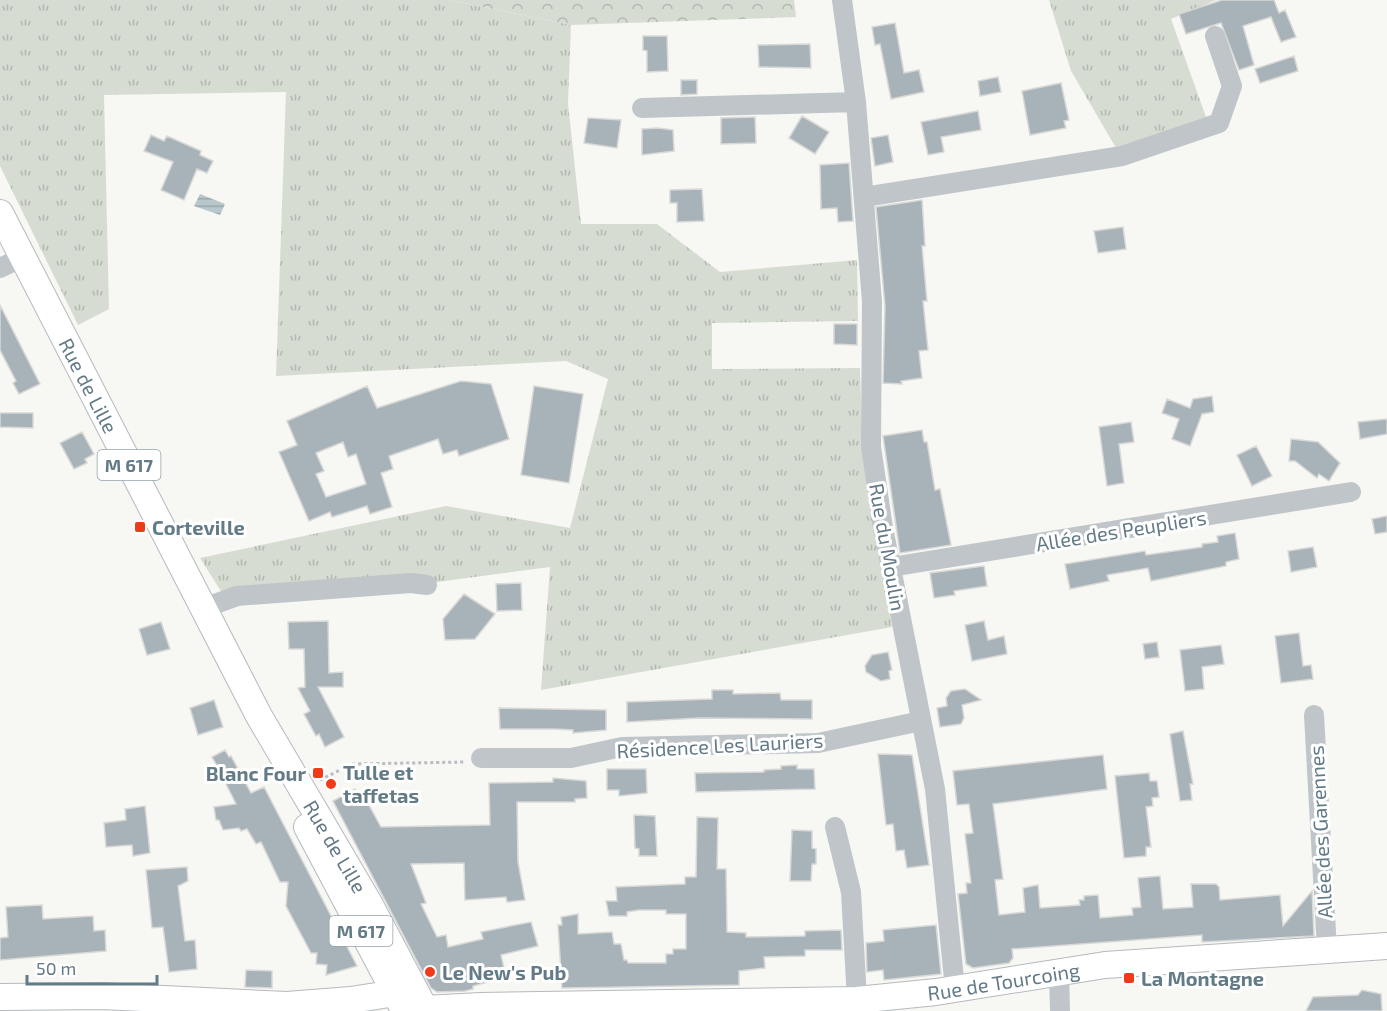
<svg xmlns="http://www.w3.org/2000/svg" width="1387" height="1011" font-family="'Exo 2',sans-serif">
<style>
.grass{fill:url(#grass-tufts)}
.park{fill:url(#park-crowns)}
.water{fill:url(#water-rules)}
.building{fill:#a7b3b8;stroke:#d8d8d6;stroke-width:1.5;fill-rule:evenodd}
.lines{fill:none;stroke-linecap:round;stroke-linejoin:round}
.major-casing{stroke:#b4babe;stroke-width:28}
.path{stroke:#b9bdc0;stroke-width:3;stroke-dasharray:3 3;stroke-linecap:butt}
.minor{stroke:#bfc5c8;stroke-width:20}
.major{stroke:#fff;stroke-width:26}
.poi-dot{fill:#f13a1a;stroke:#fff;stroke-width:2}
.labels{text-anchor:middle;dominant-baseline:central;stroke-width:6;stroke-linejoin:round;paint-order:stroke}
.shield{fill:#fff;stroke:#92a2ab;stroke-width:1.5}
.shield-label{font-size:18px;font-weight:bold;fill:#637a87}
.street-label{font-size:20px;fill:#637a87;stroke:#fff}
.poi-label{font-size:20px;font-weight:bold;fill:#637a87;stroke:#fff;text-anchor:start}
</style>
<defs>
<pattern id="grass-tufts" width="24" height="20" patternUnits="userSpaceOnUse" patternTransform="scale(1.5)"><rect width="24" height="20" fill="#d7dcd2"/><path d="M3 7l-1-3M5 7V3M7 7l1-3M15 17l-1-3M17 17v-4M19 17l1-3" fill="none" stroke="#b2b7b0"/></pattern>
<pattern id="park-crowns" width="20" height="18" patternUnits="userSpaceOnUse" patternTransform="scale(1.5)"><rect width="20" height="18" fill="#d7dcd2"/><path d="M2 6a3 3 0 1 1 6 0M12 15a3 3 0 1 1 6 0" fill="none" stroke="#b2b7b0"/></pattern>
<pattern id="water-rules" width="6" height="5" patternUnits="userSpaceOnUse" patternTransform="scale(1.5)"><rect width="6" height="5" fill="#b8c7cb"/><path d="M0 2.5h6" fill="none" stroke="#99a7aa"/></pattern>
</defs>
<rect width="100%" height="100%" fill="#f7f7f3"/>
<!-- grass -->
<path class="grass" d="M0,0h449l122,25 -3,78 13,121h76l63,48 137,-12 1,61 -146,2v46l148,-1 3,92 29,167 -351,63 9,-123 -180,24 -146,5 -24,-38 246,-52 124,22 38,-149 -42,-18 -290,15 10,-284 -182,3 5,214 -31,16 -78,-159z
M1049,0h167l-45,19 35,98 -90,31 -45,-77z"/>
<!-- park -->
<path class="park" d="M449,0h345l2,17 -225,8z"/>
<!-- water -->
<path class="water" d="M200,194l25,10 -5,11 -26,-9z"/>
<!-- building -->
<path class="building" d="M1222,0h52l5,13 6,-3 11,27 -15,5 -10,-25 -28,9 11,39 -15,5 -18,-47 -35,11 -7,-20z
M895,23l9,50 15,-3 5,22 -33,7 -11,-55 -5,1 -3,-18z
M643,36h24l1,35 -21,1v-21l-4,-1z
M810,44l1,24 -52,-1 -1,-22z
M1294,56l4,15 -38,12 -5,-14z
M998,77l3,15 -21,4 -2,-15z
M681,80h16v14l-16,1z
M1061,83l8,37 -5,1 2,7 -36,7 -8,-44z
M978,111l3,19 -40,7 3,15 -16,3 -7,-33z
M802,116l27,16 -14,22 -26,-16z
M755,117l1,26 -35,1v-26z
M588,118l33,2 -4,28 -33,-5z
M658,128l15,2 1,21 -32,4v-26z
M151,135l13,6 3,-5 34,15 -1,4 13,6 -6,12 -10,-4 -13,31 -23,-10 12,-28 -29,-11z
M888,135l5,27 -18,4 -4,-28z
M849,163l4,58 -15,1 -1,-14 -16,1 -1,-44z
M702,189l2,32 -27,1v-19h-7v-13z
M922,200l3,46h-3l5,55h-4l5,49 -9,1 3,27 -21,3 1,3 -19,-1 2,-77 -9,-99z
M1123,227l3,22 -28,4 -4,-22z
M0,305l40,79 -21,10 -6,-11 3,-2 -16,-31z
M834,324h23v21l-23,-1z
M461,381l30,3 18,55 -50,17 -2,-6 -14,4 -5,-15 -49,17 4,13 -12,4 11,34 -22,7 -3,-8 -35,11 -2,-5 -21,9 -30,-69 18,-7 -10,-24 80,-35 10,22zM343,442l5,15 8,-3 10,30 -40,13 -10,-23 8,-3 -8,-18z
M534,386l49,8 -14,89 -48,-8z
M1212,396l2,16 -12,2 -12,32 -18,-7 7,-20 -17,-6 5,-14 23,9 3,-9z
M0,413h33v15l-33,-1z
M1387,419v15l-27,5 -2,-17z
M1131,422l3,20 -15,2 5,39 -17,3 -8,-59z
M922,430l2,12h3l8,48 5,-1 11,56 -51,8 -17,-117z
M82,432l12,22 -9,5 2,4 -13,6 -14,-26z
M1291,439l27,3 22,21 -11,18 -10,-7 -2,4 -22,-17h-6z
M1256,446l16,30 -20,10 -15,-31z
M1387,516v16l-12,2 -3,-15z
M1235,533l4,26 -13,3v4l-75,15 -3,-13 -41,7 2,6 -39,8 -5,-25 80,-13 1,4 56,-8v-3l16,-2 -1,-6z
M1313,547l4,20 -26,5 -3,-21z
M984,566l3,20 -33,5 1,4 -21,3 -4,-25z
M521,583l1,27 -25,1 -1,-27z
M464,594l31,20 -20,25 -30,1 -2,-21z
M328,621l1,52 14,-1v15h-25l26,50 -19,10 -6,-13 -3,2 -12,-22 6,-3 -12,-23 7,-1 -1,-38h-15l-1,-27z
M984,621l4,19 16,-4 3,18 -35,7 -7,-36z
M161,622l9,27 -23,6 -8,-26z
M1299,633l4,33 8,-1 2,14 -32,4 -6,-47z
M1157,642l2,15 -14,2 -2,-15z
M1221,645l3,19 -22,3 2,22 -19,2 -5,-41z
M888,652l4,18 -3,1 1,8 -9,2 -15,-9 -1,-6 7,-11z
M965,689l16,11 -19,5 2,13 -3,6 -21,3 -3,-19 10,-2 -1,-8 5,-7z
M712,690h21v4l47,-1 1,7h31v19l-113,-1 -72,4v-20l85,-3z
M214,700l9,27 -25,8 -8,-27z
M499,708l107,2v20l-33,3v-3l-18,-1h-55z
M1183,731l10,53h-3l2,16 -12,1 -10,-67z
M225,750l4,7 2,-1 20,37 13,-6 93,179 -31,9 1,-10 -11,-1 1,-11h-6l-25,-47 2,-24h-8l-19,-40 -5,2 -9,-15 -6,2 -2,-3 -16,2 -4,-10h-3l-2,-13 22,-3 -14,-28 -14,-2 8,-10 -4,-7z
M878,754l34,1 17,110 -22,3 -3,-18 -8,1 -3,-27 -7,1z
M1103,755l4,34 -114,15 10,75 -8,1 4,35 26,-3 -2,-24 15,-3 2,23 40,-3 -1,-5h5v-4l14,-1 2,23 33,-3 -1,-7 9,-1 -3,-29 22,-2 3,33 30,-2 -2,-23h25l3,3 1,13 60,-5 3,31 29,-35 2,45 -112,6v-7l-190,14 1,9 -4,5 -36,5 -7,-4 -8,-70 9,-1 -1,-10h5l-6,-49 8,-1 -4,-29 -12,1 -4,-34z
M797,765v4h17l1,20 -119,3 -1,-19 69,-1v-2l17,-1v-3z
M607,769h39l1,24 -28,3v-6h-12z
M1149,773l1,8h7l2,16 -7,1 1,8 -7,1 5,40h-5v9l-22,2 -9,-82z
M553,778l33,3 1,17 -12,1v3h-58l1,60 7,38 -18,2 -1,-5 -41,3 -1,-37 -53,1 15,39 -5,1 16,33 9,-2 2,12 35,-8 -2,-7 50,-10 7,24 -37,9 5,22 -33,9v3l-8,2 -28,1 -6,-4 -98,-187 22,-12 7,11 3,-2 16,29 109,-2 -1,-42 64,-1z
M145,806l5,47 -17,3 -1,-11 -26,2 -2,-24 22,-3 -1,-11z
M634,815l21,1 2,40h-18v-7l-4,-1z
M697,817l21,1 -1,51h9l1,63 19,1v4l59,-1v-5l36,-1 1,20h-37v6l-41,1 1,11 -26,3v14l-177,3 -4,-63h4l-1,-8 17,-3v20l34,-2 2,12h7l3,16h3l1,3h38v-9h7v-5h13v-35h-20v-4h-27l-12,2v4h-18l-3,-15h11l-1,-14 69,-3v-7h11z
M792,830l20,1v17l4,1v15h-4l-1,17h-21z
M187,867l1,14 -10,5 7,55 10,-1 2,29 -28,3 -6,-45 -11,1 -6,-58z
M42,905l1,14 50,-3 1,15 11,-1 1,21 -106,9v-22l8,-1 -2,-30z
M936,925l5,49 -57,6 -1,-10 -16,2 -1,-29 18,-2 -1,-11z
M246,970l26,1v17l-27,-1z
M1362,990l19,4 1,17h-76l7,-14 45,-2z"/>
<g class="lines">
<!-- major casing -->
<g class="major-casing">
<g id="major">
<path id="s1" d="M0,213l259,503 110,187 57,108"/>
<path d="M307,827l95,179"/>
<path d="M0,997l102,-1 185,9 64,-5 63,-10"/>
<path id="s2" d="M405,1010l76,-4 376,-6 79,-8 169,-27 282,-19"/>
</g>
</g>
<!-- path -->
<path class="path" d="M320,780l32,-16 114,-2"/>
<!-- minor -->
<path class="minor" d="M842,0l14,102 16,200 -1,145 12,81 52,261 20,200
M642,108l214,-6
M864,197l258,-41 97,-33 13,-37 -17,-50
M0,268l23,-11
M891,567l460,-75
M204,608l33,-12 174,-13 16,2
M1314,715l13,235
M481,758h90l51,-11 196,-4 103,-22
M835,827l16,65 6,108
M1059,971l1,40"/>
<!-- major -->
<use href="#major" class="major"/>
</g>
<!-- markers -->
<g class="poi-dot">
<rect x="134" y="521" width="12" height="12" rx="3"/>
<rect x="312" y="767" width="12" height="12" rx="3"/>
<circle cx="331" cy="784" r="6"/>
<circle cx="430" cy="972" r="6"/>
<rect x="1123" y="972" width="12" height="12" rx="3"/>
</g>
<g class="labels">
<!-- shield labels -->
<g class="shield">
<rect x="97.5" y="450" width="63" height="30" rx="4.5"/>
<rect x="329.5" y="916" width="63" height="30" rx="4.5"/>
</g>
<g class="shield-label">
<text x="129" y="465">M 617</text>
<text x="361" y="931">M 617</text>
</g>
<!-- street labels -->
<g class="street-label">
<text stroke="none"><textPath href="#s1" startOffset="194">Rue de Lille</textPath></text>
<text transform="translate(1121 530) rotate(-9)">Allée des Peupliers</text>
<text transform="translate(888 547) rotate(80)">Rue du Moulin</text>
<text transform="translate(720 745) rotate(-3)">Résidence Les Lauriers</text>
<text transform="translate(1320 832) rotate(-93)">Allée des Garennes</text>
<text stroke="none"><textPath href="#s1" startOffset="717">Rue de Lille</textPath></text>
<text stroke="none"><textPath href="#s2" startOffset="600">Rue de Tourcoing</textPath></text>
</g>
<!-- poi labels -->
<g class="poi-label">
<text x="152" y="527">Corteville</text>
<text x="343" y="772">Tulle et<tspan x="343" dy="23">taffetas</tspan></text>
<text x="306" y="773" text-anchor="end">Blanc Four</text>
<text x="442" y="972">Le New's Pub</text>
<text x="1141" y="978">La Montagne</text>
</g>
</g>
<!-- scale -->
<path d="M27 975v9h130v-9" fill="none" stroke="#637a87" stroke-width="3"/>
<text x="36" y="975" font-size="18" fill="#637a87" stroke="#ffffff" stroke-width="4.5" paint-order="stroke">50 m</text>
</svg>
